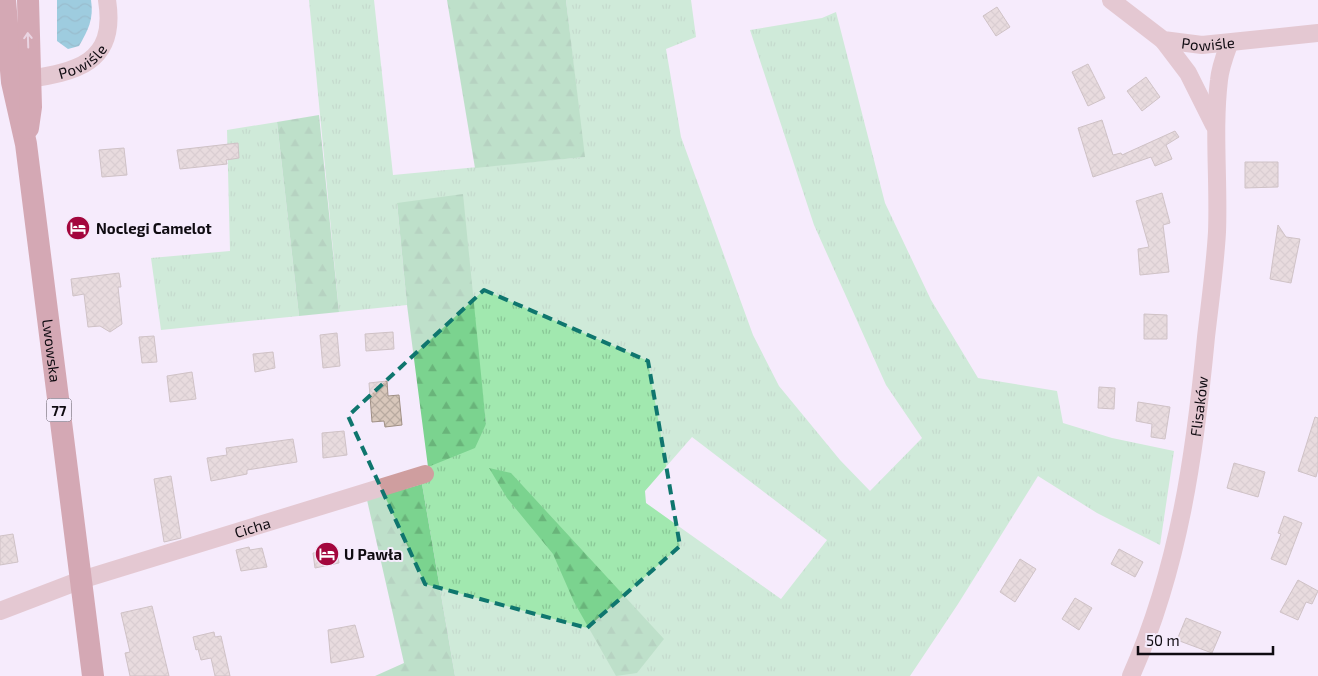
<svg xmlns="http://www.w3.org/2000/svg" width="1318" height="676" font-family="'Exo 2',sans-serif">
<style>
.grass{fill:url(#grass-tufts);fill-rule:evenodd}
.forest{fill:url(#forest-firs)}
.water{fill:url(#water-waves)}
.building{fill:url(#building-cross-hatch);stroke:#a09085}
.lines{fill:none;stroke-linecap:round;stroke-linejoin:round}
.minor{stroke:#cf9e9f;stroke-width:18}
.major{stroke:#ac585d;stroke-width:22}
.oneway{stroke:#dbb8c4}
.marked{fill:none;stroke:#0f766e;stroke-width:4;stroke-dasharray:10 6;stroke-linejoin:round}
.labels{text-anchor:middle;dominant-baseline:central;stroke-width:4;stroke-linejoin:round;paint-order:stroke}
.shield{fill:#f5ebfc;stroke:#544e58;stroke-width:1}
.shield-label{font-size:14px;font-weight:bold;fill:#0f0b11}
.street-label{font-size:15px;fill:#0f0b11;stroke:#f5ebfc}
.poi-label{font-size:15px;font-weight:bold;fill:#0f0b11;stroke:#f5ebfc;text-anchor:start}
</style>
<defs>
<pattern id="grass-tufts" width="24" height="20" patternUnits="userSpaceOnUse" patternTransform="scale(1.25)"><rect width="24" height="20" fill="#a1e8af"/><path d="M3 7l-1-3M5 7V3M7 7l1-3M15 17l-1-3M17 17v-4M19 17l1-3" fill="none" stroke="#89c696"/></pattern>
<pattern id="forest-firs" width="22" height="20" patternUnits="userSpaceOnUse" patternTransform="scale(1.25)"><rect width="22" height="20" fill="#7bd38f"/><path d="M5 1l3.5 6h-7zM16 11l3.5 6h-7z" fill="#69b47a"/></pattern>
<pattern id="water-waves" width="16" height="10" patternUnits="userSpaceOnUse" patternTransform="scale(1.25)"><rect width="16" height="10" fill="#34a6bc"/><path d="M0 5q4-4 8 0t8 0" fill="none" stroke="#2a8597"/></pattern>
<pattern id="building-cross-hatch" width="8" height="8" patternUnits="userSpaceOnUse" patternTransform="scale(1.25)"><rect width="8" height="8" fill="#d8c7bb"/><path d="M0 0l8 8M0 8l8-8" fill="none" stroke="#b8aaa0"/></pattern>
</defs>
<rect width="100%" height="100%" fill="#f5ebfc"/>
<!-- grass -->
<path class="grass" d="M309,0h65l19,175 191,-18 -18,-157h125l5,37 -30,12 15,88 72,198 26,51 61,74 30,31 52,-53 -36,-53 -72,-160 -64,-195 72,-12 14,-6 49,191 46,97 47,78 79,13 6,32 49,15 62,13 -14,94 -63,-32 -59,-37 -80,128 -48,72h-455l-33,-192 6,-17 58,-43 -10,-84 -79,-137 10,102 -68,7zM692,437l135,103 -46,59 -135,-96 -1,-12z
M277,122l22,194 -138,14 -10,-72 79,-7 -3,-121z"/>
<!-- forest -->
<path class="forest" d="M447,0h119l19,157 -110,11z
M319,115l20,197 -40,4 -22,-194z
M463,194l23,230 -11,24 -47,19 -21,-162 -10,-102z
M489,468l22,5 153,166 -27,34 -21,3 -42,-74 -21,-48 -46,-56z
M422,484l33,192h-80l29,-13 -37,-163z"/>
<!-- water -->
<path class="water" d="M57,0h34c3,19 -3,30 -12,46l-11,3 -11,-8z"/>
<!-- building -->
<path class="building" d="M997,7l13,20 -14,9 -13,-20z
M1088,64l17,34 -17,8 -16,-34z
M1146,77l14,20 -18,14 -15,-20z
M1102,120l11,35 8,-2 1,2 53,-24 4,6 -13,8 6,14 -17,7 -4,-9 -58,20 -15,-49z
M238,143l1,15 -13,2 1,4 -47,5 -3,-19z
M124,148l3,27 -25,2 -3,-27z
M1245,162h33v25l-33,1z
M1162,193l8,30 -7,2 6,47 -29,3 -2,-26 11,-2 -13,-46z
M1278,225l8,12 14,2 -9,44 -21,-4z
M119,273l2,14h-3l4,37 -12,8 -10,-6 -12,1 -4,-33 -11,2 -2,-17z
M1144,314l23,1v24h-23z
M393,332l1,17 -28,2 -1,-17z
M337,333l3,33 -17,2 -3,-33z
M154,336l3,26 -15,1 -3,-26z
M273,352l2,16 -20,4 -2,-18z
M192,372l4,27 -26,3 -3,-26z
M387,381l1,15 11,-1 3,30 -17,2 -1,-6 -12,1 -3,-39z
M1099,387l16,1 -1,21 -16,-1z
M1138,402l32,5 -5,32 -14,-2 1,-13 -16,-3z
M1315,417l3,1v51l-2,8 -18,-6z
M344,431l3,24 -24,3 -1,-25z
M293,439l4,23 -50,8v4l-36,7 -4,-23 20,-3 -1,-7z
M1234,463l31,9 -7,25 -31,-9z
M171,476l10,62 -17,4 -10,-63z
M1284,516l18,7 -16,42 -15,-6 10,-25 -3,-1z
M13,534l5,28 -18,3v-29z
M249,547l1,3 12,-2 5,19 -26,4 -5,-21z
M337,549l2,14 -24,5 -2,-15z
M1119,549l24,13 -8,15 -24,-13z
M1020,559l16,10 -21,33 -15,-10z
M1298,580l20,11 -6,13 -6,-2 -8,18 -18,-8z
M1075,598l17,10 -13,22 -17,-11z
M152,606l17,70h-39l-5,-23 5,-1 -9,-39z
M1186,618l35,14 -9,21 -35,-13z
M355,625l9,32 -33,6 -3,-33z
M214,632l1,5 6,-1 9,40h-15l-4,-18 -10,2 -3,-11 -2,1 -3,-13z"/>
<g class="lines">
<!-- minor -->
<g class="minor">
<path id="s1" d="M1111,0l52,40 39,5 116,-12"/>
<path d="M1163,40l25,33 26,52"/>
<path id="s2" d="M18,81c52,-9 100,-13 89,-81"/>
<path id="s3" d="M0,611l81,-31 344,-106"/>
<path id="s4" d="M1131,676c48,-108 64,-222 75,-339 4,-35 9,-70 11,-105 2,-51 -4,-102 2,-152 1,-12 6,-25 10,-36"/>
</g>
<!-- major -->
<g class="major">
<path id="s5" d="M5,0l7,82 14,62 67,532"/>
<path d="M28,0l3,107 -3,21"/>
</g>
</g>
<!-- one-way arrows -->
<defs><path id="oneway-shaft" d="M-6 0H5M1.5-3L5.5 0L1.5 3" fill="none" stroke-width="1.6" stroke-linecap="round" stroke-linejoin="round" transform="scale(1.25)"/></defs>
<use class="oneway" href="#oneway-shaft" transform="translate(28 40) rotate(-92)"/>
<!-- marked area -->
<path d="M0 0H1318V676H0ZM484,290l164,71 32,185 -93,82 -162,-44 -77,-168z" fill="#f5ebfc" fill-opacity=".55" fill-rule="evenodd"/>
<path class="marked" d="M484,290l164,71 32,185 -93,82 -162,-44 -77,-168z"/>
<!-- icons -->
<defs>
<g id="hotel-disc" transform="scale(1.25)"><circle r="9.5" fill="#a3063d" stroke="#f5ebfc"/><path d="M-6-4.5h1.5V1H6V5H4.5V3h-9V5H-6ZM-4 0a1.8 1.8 0 1 1 3.6 0ZM.5 0V-2.5h3Q6-2.5 6 0Z" fill="#fff"/></g>
</defs>
<g fill-rule="evenodd">
<use href="#hotel-disc" x="78" y="228"/>
<use href="#hotel-disc" x="327" y="554"/>
</g>
<g class="labels">
<!-- shield labels -->
<rect class="shield" x="46.5" y="398.5" width="25" height="23" rx="4"/>
<g class="shield-label">
<text x="59" y="410">77</text>
</g>
<!-- street labels -->
<g class="street-label">
<text stroke="none"><textPath href="#s1" startOffset="111">Powiśle</textPath></text>
<text stroke="none"><textPath href="#s2" startOffset="68">Powiśle</textPath></text>
<text stroke="none"><textPath href="#s5" startOffset="354">Lwowska</textPath></text>
<text stroke="none"><textPath href="#s4" startOffset="279">Flisaków</textPath></text>
<text stroke="none"><textPath href="#s3" startOffset="266">Cicha</textPath></text>
</g>
<!-- poi labels -->
<g class="poi-label">
<text x="96" y="228">Noclegi Camelot</text>
<text x="344" y="554">U Pawła</text>
</g>
</g>
<!-- scale -->
<path d="M1138 646v8h135v-8" fill="none" stroke="#0f0b11" stroke-width="2.5"/>
<text x="1146" y="646" font-size="15" fill="#0f0b11" stroke="#f5ebfc" stroke-width="4" paint-order="stroke">50 m</text>
</svg>
